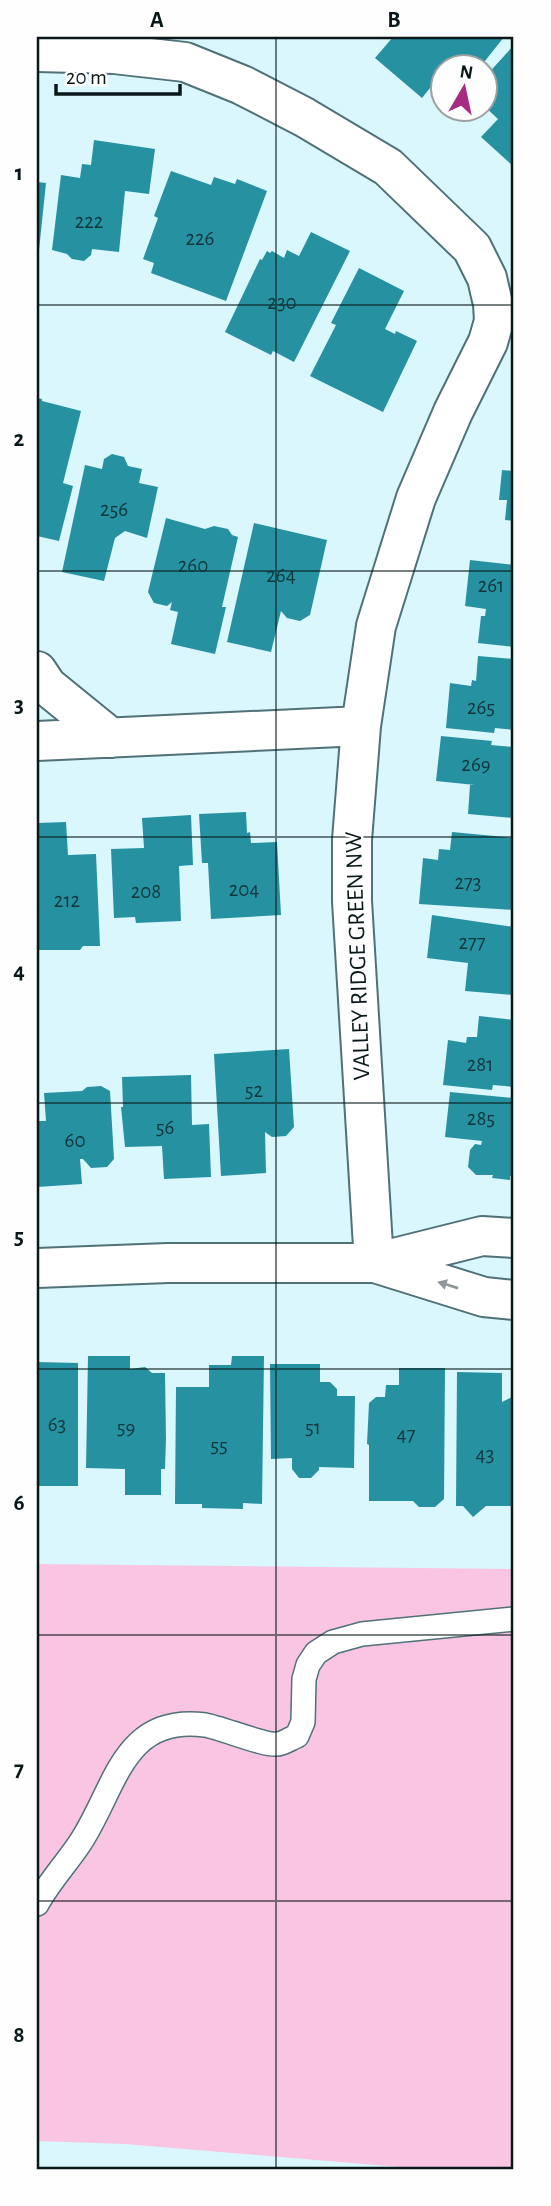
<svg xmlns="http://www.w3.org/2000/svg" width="551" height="2206" font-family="'Alegreya Sans',sans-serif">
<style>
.green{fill:#f9c5e3}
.building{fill:#2691a1}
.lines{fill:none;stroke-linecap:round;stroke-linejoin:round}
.service-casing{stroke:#4f7177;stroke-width:26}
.minor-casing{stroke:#4f7177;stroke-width:42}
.service{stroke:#fff;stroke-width:23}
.minor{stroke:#fff;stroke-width:38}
.oneway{fill:#919798}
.grid{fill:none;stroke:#0a181a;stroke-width:2;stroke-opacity:0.55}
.labels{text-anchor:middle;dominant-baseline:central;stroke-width:5;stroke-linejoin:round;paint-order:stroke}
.number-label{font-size:21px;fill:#11363c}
.street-label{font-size:24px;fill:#0a181a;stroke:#fefefe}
.neatline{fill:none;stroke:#0a181a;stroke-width:2.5}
.grid-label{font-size:23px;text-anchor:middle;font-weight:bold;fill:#0a181a}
</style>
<rect width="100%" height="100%" fill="#d9f7fc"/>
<!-- green -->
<path class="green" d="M37,1564l477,5v600h-91l-298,-25 -88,-3z"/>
<!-- building -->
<path class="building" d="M393,37h111l-23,29h-39v15l-4,-3 -16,20 -47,-40z
M514,45v122l-33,-30 17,-18 -14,-13v-28z
M94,140l61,9 -6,45 -24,-3 -6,61 -27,-3 -1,6 -7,6 -12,-2 -5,-5 -15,-4 9,-75 19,3 2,-14 9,1z
M171,171l40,14 3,-8 21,7 2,-5 30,12 -41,110 -75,-28 3,-10 -11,-4 15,-41 -4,-2z
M37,182l9,1 -7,67h-2z
M311,232l39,19 -56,111 -21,-11 -2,4 -46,-23 35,-73 2,1 5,-9 3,2 2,-2 12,7 3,-8 12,6z
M359,268l45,23 -19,38 10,5 1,-3 21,10 -34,71 -73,-36 26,-51 -5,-2z
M37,398l5,1v2l39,10 -18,72 10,3 -14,55 -22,-5z
M112,454l12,3 4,9 14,3 -3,14 19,4 -11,51 -22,-7 -10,7 -11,43 -42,-9 23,-107 17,4 2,-10z
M502,470l12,1v50l-9,-1 2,-20h-8z
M166,518l39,11 9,-3 14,3 4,6 6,2 -16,70h4l-11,47 -44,-10 7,-32 -8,-2 2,-8 -5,4 -13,-3 -6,-11z
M254,523l73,17 -17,75 -10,6 -13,-3 -6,-7 -10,41 -44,-10z
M470,560l44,5v82l-36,-4 3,-27h4l1,-7 -21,-3z
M478,656l36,3v71l-19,-2 -1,5 -48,-5 4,-45 21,3 1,-6 4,1z
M441,736l51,5 -1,4 23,2v71l-46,-4 2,-29h5l-39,-4z
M246,812l1,21 3,-1 1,11 26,-1 4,73 -70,4 -3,-56h-6l-3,-49z
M191,815l2,50 -14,1 2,55 -45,2 -1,-6 -21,1 -3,-69 33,-1 -2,-30z
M66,822l2,33 28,-1 4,92h-17l-3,4h-43v-127z
M452,832l62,6v72l-95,-6 4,-46 15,2 1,-11 11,1z
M432,915l82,12v68l-49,-4 3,-28 -41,-5z
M479,1016l35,4v67l-21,-2 -1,5 -49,-5 5,-45 18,3 1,-6h10z
M289,1049l5,78 -8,9 -14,1 -7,-5 1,41 -45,3 -7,-122z
M191,1075l1,50 17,-1 2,53 -47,2 -2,-33 -37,1 -4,-40h2l-1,-30z
M101,1086l9,5 4,68 -7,8 -16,1 -8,-9h-3l2,25 -45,3v-66h9l-2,-28 38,-2 5,-4z
M450,1092l64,6v78h-4v4l-18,-2 1,-3h-17l-8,-8 2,-17 5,-6 6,1 1,-4 -37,-4z
M88,1356h42v13l15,-2 7,6h13l1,66 -1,30h-4v26h-36v-26l-39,-1z
M232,1356h32l-2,148 -19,-1v6l-41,-1v-4h-27l1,-117h33v-22h22z
M37,1362l41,1v123h-41z
M270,1364h50v18h10l7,7v7h18l-1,72 -35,-1v3l-8,8h-12l-7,-9v-11l-21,1z
M399,1368h46l-1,131 -9,8h-16l-6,-6h-44v-56l-2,-1 2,-41 7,-6h9l1,-12h13z
M457,1372l45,1v29l12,-6v110h-28l-13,11 -10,-11h-7z"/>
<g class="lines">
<!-- service casing -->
<g class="service-casing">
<path id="service" d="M37,1904c12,-22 29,-40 43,-61 36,-54 42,-129 125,-118 17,3 60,21 72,19 6,0 14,-6 20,-8l6,-14 1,-43 4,-14 8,-12 17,-11 29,-8 152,-15"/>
</g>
<!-- minor casing -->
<g class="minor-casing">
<path id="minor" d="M37,52l77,2 71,8 57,23 62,32 84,50 84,81 15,30 6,26 1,17 -6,21 -35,70 -37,86 -40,128 -15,100 -9,114v61l22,362
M37,671l10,15 64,52
M37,741l324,-15
M375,1263l109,34 30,3
M37,1268l131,-5h206l108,-27 32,2"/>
</g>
<!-- service -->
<use href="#service" class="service"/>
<!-- minor -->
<use href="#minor" class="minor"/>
</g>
<!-- one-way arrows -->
<defs><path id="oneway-solid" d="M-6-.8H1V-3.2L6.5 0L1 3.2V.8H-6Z" transform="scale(1.75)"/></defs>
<use class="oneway" href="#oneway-solid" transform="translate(448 1285) rotate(-163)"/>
<!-- grid -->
<path class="grid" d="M276,37v2132M37,305h477M37,571h477M37,837h477M37,1103h477M37,1369h477M37,1635h477M37,1901h477"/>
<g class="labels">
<!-- number labels -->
<g class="number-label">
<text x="89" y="221">222</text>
<text x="200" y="238">226</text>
<text x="282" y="302">230</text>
<text x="114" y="509">256</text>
<text x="193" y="565">260</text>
<text x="281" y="575">264</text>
<text x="491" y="585">261</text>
<text x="481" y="707">265</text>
<text x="476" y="764">269</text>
<text x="468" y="882">273</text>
<text x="244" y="889">204</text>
<text x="146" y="891">208</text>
<text x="67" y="900">212</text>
<text x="472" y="942">277</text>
<text x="480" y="1064">281</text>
<text x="254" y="1090">52</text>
<text x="481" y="1118">285</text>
<text x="165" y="1127">56</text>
<text x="75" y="1140">60</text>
<text x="57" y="1424">63</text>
<text x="126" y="1427">59</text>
<text x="313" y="1427">51</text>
<text x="406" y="1434">47</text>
<text x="219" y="1445">55</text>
<text x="485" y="1454">43</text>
</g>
<!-- street labels -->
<g class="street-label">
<text transform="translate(358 956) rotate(-92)">VALLEY RIDGE GREEN NW</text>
</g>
</g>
<!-- border -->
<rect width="551" height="2206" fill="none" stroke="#fefefe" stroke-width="77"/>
<!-- north arrow -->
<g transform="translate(464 88) rotate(9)"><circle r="33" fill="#fefefe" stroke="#9ca2a3" stroke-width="2"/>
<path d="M0-5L12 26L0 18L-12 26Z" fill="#a62c81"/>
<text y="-10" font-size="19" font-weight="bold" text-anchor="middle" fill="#0a181a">N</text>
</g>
<!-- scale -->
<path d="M56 84v10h124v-10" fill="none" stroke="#0a181a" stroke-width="3.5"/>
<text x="66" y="84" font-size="21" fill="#0a181a" stroke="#fefefe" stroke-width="5" paint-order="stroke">20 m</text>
<rect x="38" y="38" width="474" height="2130" class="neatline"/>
<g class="grid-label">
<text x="157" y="27">A</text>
<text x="394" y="27">B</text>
<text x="19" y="180">1</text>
<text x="19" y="446">2</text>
<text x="19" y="712">3</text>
<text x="19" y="978">4</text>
<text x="19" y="1244">5</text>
<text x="19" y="1510">6</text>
<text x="19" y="1776">7</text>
<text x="19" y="2042">8</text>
</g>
</svg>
